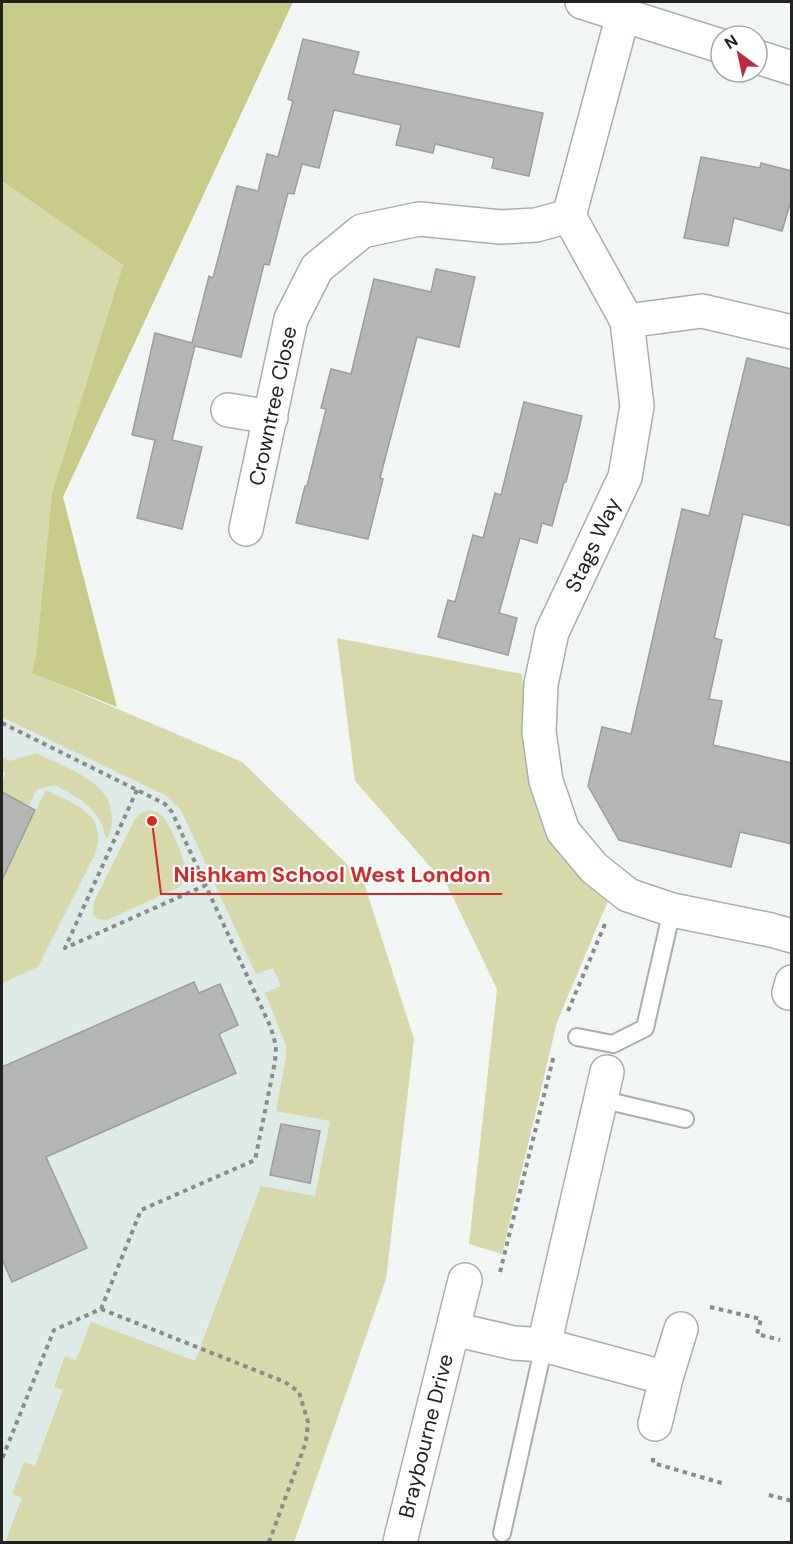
<svg xmlns="http://www.w3.org/2000/svg" width="793" height="1544" viewBox="0 0 793 1544" font-family="'DM Sans',sans-serif">
  <style>
    .built { fill: #deebe6 }
    .green { fill: #d7d9ac }
    .forest { fill: #c8ca89 }
    .building { fill: #b5b7b4; stroke: #9b9e9a; stroke-width: 1.5 }
    .lines { fill: none; stroke-linecap: round; stroke-linejoin: round }
    .lane-casing { stroke: #a9aeac; stroke-width: 20 }
    .street-casing { stroke: #a9aeac; stroke-width: 36 }
    .secondary-casing { stroke: #a9aeac; stroke-width: 36 }
    .path { stroke: #878b89; stroke-width: 4; stroke-dasharray: 4.5 4.5; stroke-linecap: butt }
    .lane { stroke: #fff; stroke-width: 16 }
    .street { stroke: #fff; stroke-width: 33 }
    .secondary { stroke: #fff; stroke-width: 33 }
    .labels { text-anchor: middle; stroke-width: 4.5; stroke-linejoin: round; paint-order: stroke }
    .street-label { font-size: 21px; fill: #202221; stroke: #fff }
    .leader { fill: none; stroke: #d62828; stroke-width: 2 }
    .callout-dot { fill: #d62828; stroke: #fff; stroke-width: 2 }
    .callout-label { font-size: 22px; text-anchor: middle; font-weight: bold; fill: #d62828; stroke: #fff; stroke-width: 4.5; stroke-linejoin: round; paint-order: stroke }
  </style>
  <rect width="100%" height="100%" fill="#f1f6f4"/>
  <path class="built" d="M2,181L123,265L52,493L36,655L33,673L242,762L363,880L414,1039L386,1279L294,1542H2Z"/>
  <path class="green" d="M2,181L123,265L52,493L36,655L33,673L242,762L363,880L414,1039L386,1279L294,1542H5L22,1498L12,1494L24,1462L35,1466L63,1390L54,1387L65,1356L76,1360L91,1322L195,1361L261,1186L315,1196L330,1121L276,1111L286,1058V1045L265,993L281,986L273,968L256,974L181,810L165,795L2,717Z
    M337,638L522,674L528,764L611,894L557,1022L502,1254L469,1244L497,989L448,887L355,781Z
    M36,753C73,772 127,785 108,838L105,837C102,809 77,797 55,785L37,789L29,806L2,792V782L6,773L2,770V757L10,761Z
    M46,790C74,804 107,813 96,852L38,967L2,983V880Z
    M149,810C154,811 158,812 162,816C171,825 188,866 187,878L179,887L107,920L97,919L93,914L94,902L135,819L141,813Z"/>
  <path class="forest" d="M2,2H293L63,497L117,707L32,673L36,655L52,493L123,265L2,181Z"/>
  <path class="building" d="M303,39L359,52L353,74L543,113L529,176L492,168L494,158L435,144L433,153L396,145L401,125L334,110L319,168L302,164L294,194L288,193L269,265L264,264L241,357L195,346L172,440L202,447L182,529L137,518L155,440L132,435L155,333L192,343L209,276L213,278L237,186L258,191L267,154L278,157L293,101L288,99Z
    M701,157L760,168L761,163L792,171V197L782,231L734,218L728,246L684,238Z
    M436,269L475,277L459,347L417,337L380,478L383,479L368,539L296,523L305,486H307L326,409L321,408L331,369L351,374L374,279L431,292Z
    M747,358L792,369V526L743,514L714,638L722,640L709,699L722,701L713,745L792,763V844L740,832L731,867L619,840L588,786L602,727L631,734L682,509L709,516Z
    M524,402L582,416L566,482H564L552,526L542,523L537,543L520,538L499,613L517,618L508,655L438,637L448,600L455,602L473,535L483,538L495,493L501,495Z
    M2,792L35,810L2,880Z
    M194,982L199,993L220,984L238,1025L219,1034L236,1073L46,1157L87,1248L12,1282L2,1259V1067Z
    M281,1124L320,1131L310,1183L270,1175Z"/>
  <g class="lines">
    <g class="lane-casing">
      <path id="lane" d="M577,1037L613,1044L645,1028L672,910
        M600,1099L685,1119
        M502,1533L544,1345"/>
    </g>
    <g class="street-casing">
      <path id="street" d="M623,15L569,216L627,321L637,406L625,477L552,632L541,684L539,732L546,781L563,831L594,868L628,895L672,910L771,930L792,936
        M627,321L702,311L792,332
        M228,410L271,417
        M246,529L291,319L317,268L362,231L419,219L501,227L536,225L569,216
        M789,993L792,982
        M453,1329L514,1343L544,1345L666,1378
        M544,1345L607,1072
        M655,1424L666,1378L681,1329
        M400,1542L465,1280"/>
    </g>
    <g class="secondary-casing">
      <path id="secondary" d="M582,2L721,46
        M757,57L792,68"/>
    </g>
    <path class="path" d="M2,723L153,798L165,804L172,812L271,1028L276,1046L275,1062L255,1160L141,1210L101,1309L54,1330L2,1459
      M137,790L65,948L206,885
      M568,1011L605,924
      M500,1272L554,1055
      M710,1307L761,1319L757,1334L780,1340
      M101,1309L285,1382L299,1392L308,1422L306,1442L269,1542
      M653,1458V1463L725,1484
      M769,1495L792,1501"/>
    <use href="#lane" class="lane"/>
    <use href="#street" class="street"/>
    <use href="#secondary" class="secondary"/>
  </g>
  <g class="labels">
    <g class="street-label">
      <text transform="translate(273 406) rotate(-78)" y="7">Crowntree Close</text>
      <text transform="translate(593 545) rotate(-65)" y="7">Stags Way</text>
      <text transform="translate(426 1436) rotate(-76)" y="7">Braybourne Drive</text>
    </g>
  </g>
  <path class="leader" d="M152 821L161 894H502"/>
  <circle class="callout-dot" cx="152" cy="821" r="6"/>
  <g class="callout-label">
    <text x="332" y="882">Nishkam School West London</text>
  </g>
  <rect width="793" height="1544" fill="none" stroke="#202221" stroke-width="6"/>
  <g transform="translate(739 54) rotate(327)"><circle r="28" fill="#ffffff" stroke="#a6a7a6" stroke-width="1.5"/>
  <path d="M0-4.5L10 22L0 15L-10 22Z" fill="#ba2942"/>
  <text y="-9" font-size="16" font-weight="bold" text-anchor="middle" fill="#202221">N</text>
  </g>
</svg>
